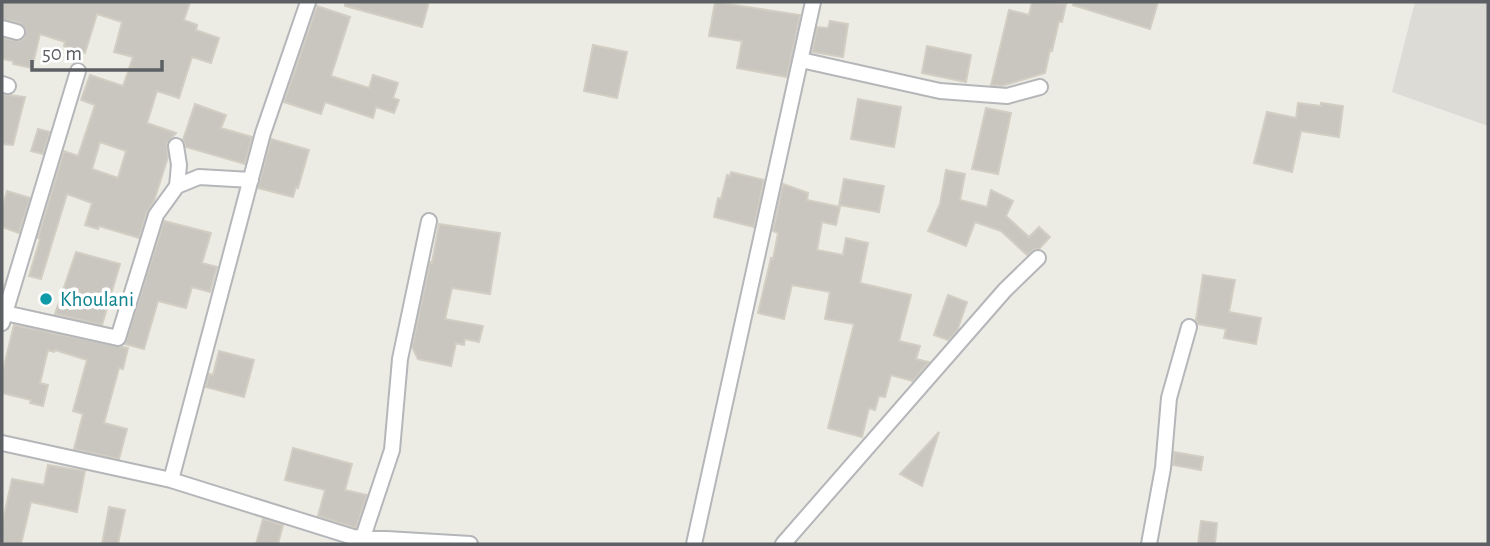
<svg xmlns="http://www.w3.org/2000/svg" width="1490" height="546" viewBox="0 0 1490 546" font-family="'Alegreya Sans',sans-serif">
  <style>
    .industrial { fill: #dcdbd6 }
    .building { fill: #c9c6c0; stroke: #d2cec3; stroke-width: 2; fill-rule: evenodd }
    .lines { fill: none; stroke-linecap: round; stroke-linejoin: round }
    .minor-casing { stroke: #b4b6ba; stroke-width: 18 }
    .minor { stroke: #fff; stroke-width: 14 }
    .culture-dot { fill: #0f9aa8; stroke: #fff; stroke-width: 2.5 }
    .labels { text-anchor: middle; stroke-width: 7; stroke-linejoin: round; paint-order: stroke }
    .culture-label { font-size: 21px; fill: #0d838f; stroke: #fff; text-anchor: start }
  </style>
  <rect width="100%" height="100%" fill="#edece4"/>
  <path class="industrial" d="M1415,2H1488V126L1392,92Z"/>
  <path class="building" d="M2,2H190L184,20L197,25L196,30L219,38L211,63L192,57L179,98L157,91L147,123L176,133L167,143L168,157L154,201L147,212L139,238L99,226L98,229L85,225L92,203L67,194L41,279L29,276L40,239L38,238L64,151L78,156L95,105L81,100L90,75L123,86L133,57L114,52L122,22L97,14L85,53L64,46L65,42L40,34L32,68L13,64V61L2,59V38L20,41L24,38L26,30L20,23L2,19ZM100,142L126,151L118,178L92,169Z
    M345,2H429L422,27L345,6Z
    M715,2L800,15L787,77L737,68L742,41L709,36Z
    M1032,2L1066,4L1062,22L1059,21L1052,51L1050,50L1045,73L1002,86L991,85L1009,10L1029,15Z
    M1074,2H1158L1150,29L1073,5Z
    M317,6L350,17L331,76L369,88L373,75L398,83L393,98L399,100L394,113L376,107L373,118L325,102L321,114L284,102Z
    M830,21L848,24L843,57L812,52L817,27L828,28Z
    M593,45L627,52L617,98L584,91Z
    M927,46L971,55L966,82L922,73Z
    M2,94L25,97L13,145L2,144Z
    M858,99L901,107L894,147L851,139Z
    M1298,103L1321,106V103L1343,106L1339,137L1301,131L1292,172L1254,163L1267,112L1296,118Z
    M195,104L226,115L221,128L252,137L245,164L186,147L183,140Z
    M986,108L1011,113L998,174L972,169Z
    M38,129L50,132L43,154L31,151Z
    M271,139L309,150L298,188L296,187L293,197L258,188Z
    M946,170L965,174L960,200L987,207L991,190L1013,201L1006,216L1029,237L1039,227L1050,237L1039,249H1035L1027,255L1001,231L975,222L966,246L928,231L940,204Z
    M731,172L764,180L754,227L714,217L718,198L721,199L727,175L730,176Z
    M844,179L884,186L879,212L839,205Z
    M783,184L808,193L807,200L840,207L836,225L822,222L817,250L843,255L846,238L868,243L860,283L911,295L899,341L920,346L916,359L929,362L913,381L891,375L885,397L879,396L875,410L869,408L862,437L828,428L854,324L825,319L830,292L792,285L784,319L758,313L771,258L773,259L778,233L773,231Z
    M7,191L30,198L19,233L2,227V209Z
    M164,221L211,233L202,263L217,267L210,292L192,287L186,308L158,301L144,349L125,344Z
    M439,224L500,233L490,294L452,288L445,319L483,326L479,342L465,339L464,345L456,343L451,366L418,359L412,347L430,262L432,263Z
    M76,252L120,264L102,325L55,314Z
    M1203,275L1235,280L1229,312L1261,318L1256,344L1224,338L1226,329L1198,324L1196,320Z
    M948,295L967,302L957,331L948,340L934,335Z
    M14,325L128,348L123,369L119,368L104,423L127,429L119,459L74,449L83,414L73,411L87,360L55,350L54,352L48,350L40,383L48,385L43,406L30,403L31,400L2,393V374Z
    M219,351L254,360L244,397L206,387L209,374L213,375Z
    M939,432L922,486L900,474Z
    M293,448L352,464L345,490L367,495L356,528L318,516L325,490L285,480Z
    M1174,452L1203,457L1201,470L1173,465Z
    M48,465L85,471L77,512L31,502L21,544H2V525L12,479L44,485Z
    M109,507L125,510L118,544H102Z
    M263,519L283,525L278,544H256Z
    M1201,521L1217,523L1215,544H1198Z"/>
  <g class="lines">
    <g class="minor-casing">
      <path id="minor" d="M2,28L17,32
        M801,60L940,91L1007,96L1040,87
        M2,84L8,86
        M176,146L179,165L177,186
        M5,313L118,338L156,215L177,186L199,177L251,180
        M2,323L78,71
        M2,443L171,480L353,537L470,544
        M171,480L263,133L308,2
        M363,537L392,450L400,359L429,221
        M694,544L813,2
        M783,544L1005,290L1038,258
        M1149,544L1163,468L1169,398L1189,327"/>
    </g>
    <use href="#minor" class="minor"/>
  </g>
  <circle class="culture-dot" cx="46" cy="299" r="7"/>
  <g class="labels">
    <g class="culture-label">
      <text x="60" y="306">Khoulani</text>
    </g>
  </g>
  <rect width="1490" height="546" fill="none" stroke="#5c5f63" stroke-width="7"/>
  <path d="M32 60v10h130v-10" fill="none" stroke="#5c5f63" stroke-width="3.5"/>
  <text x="42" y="60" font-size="21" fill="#5c5f63" stroke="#ffffff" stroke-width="5" paint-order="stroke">50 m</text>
</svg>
